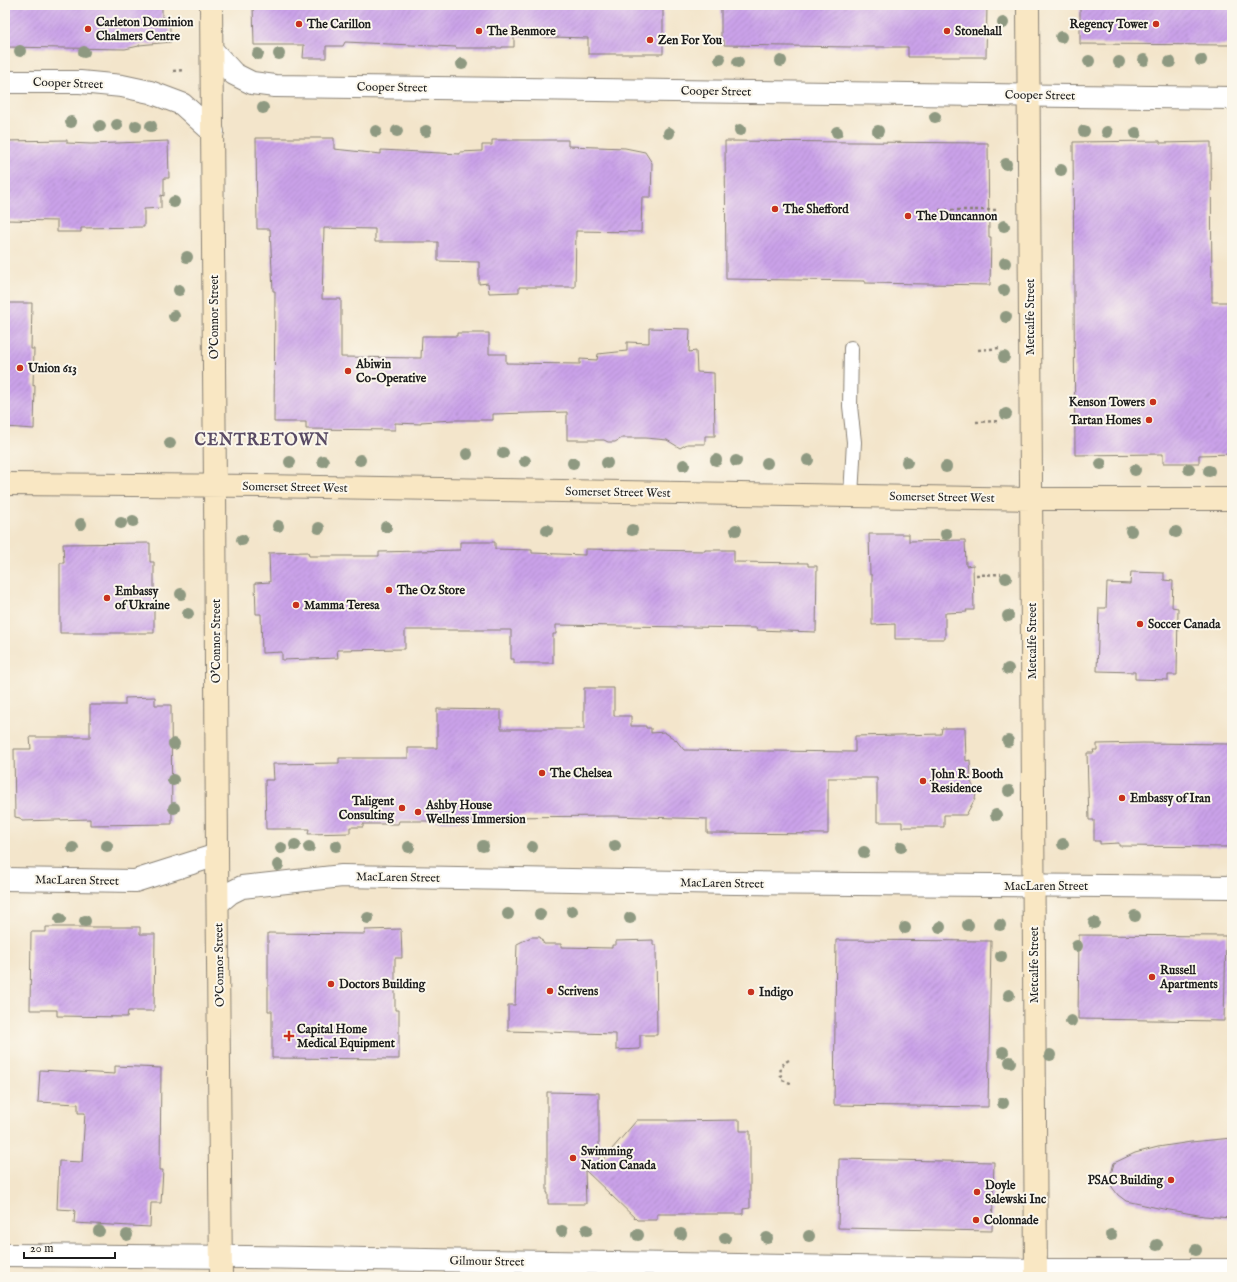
<svg xmlns="http://www.w3.org/2000/svg" width="1237" height="1282" viewBox="0 0 1237 1282" font-family="'IM FELL English',serif">
  <style>
    .building { fill: url(#building-hatch) }
    .lines { fill: none; stroke-linecap: round; stroke-linejoin: round }
    .lane-casing { stroke: #888074; stroke-width: 16 }
    .street-casing { stroke: #888074; stroke-width: 24 }
    .secondary-casing { stroke: #888074; stroke-width: 24 }
    .path { stroke: #888074; stroke-width: 2.5; stroke-dasharray: 3 3; stroke-linecap: butt }
    .lane { stroke: #fff; stroke-width: 14 }
    .street { stroke: #fff; stroke-width: 22 }
    .secondary { stroke: #f9e7c3; stroke-width: 22 }
    .tree { fill: #8e9981 }
    .poi-dot { fill: #c8321e; stroke: #fbf7ec; stroke-width: 1.5 }
    .labels { text-anchor: middle; stroke-width: 4; stroke-linejoin: round; paint-order: stroke }
    .poi-label { font-size: 12px; font-weight: bold; fill: #1c1c1c; stroke: #fbf7ec; text-anchor: start }
    .street-label { font-size: 12px; fill: #1c1c1c; stroke: #fbf7ec }
    .district-label { font-size: 16px; font-weight: bold; letter-spacing: 1px; fill: #594b64; stroke: #fbf7ec }
  </style>
  <defs>
    <pattern id="building-hatch" width="6" height="6" patternUnits="userSpaceOnUse"><rect width="6" height="6" fill="#caa2e9"/><path d="M-1 1l2-2M0 6l6-6M5 7l2-2" fill="none" stroke="#ad8bc7"/></pattern>
  </defs>
  <rect width="100%" height="100%" fill="#fbf7ec"/>
  <filter id="ink" filterUnits="userSpaceOnUse"><feTurbulence type="fractalNoise" baseFrequency=".025" numOctaves="2"/><feDisplacementMap in="SourceGraphic" scale="8" xChannelSelector="R" yChannelSelector="G"/><feConvolveMatrix kernelMatrix="1 2 1 2 8 2 1 2 1" color-interpolation-filters="sRGB"/></filter>
  <filter id="wash" filterUnits="userSpaceOnUse"><feTurbulence type="fractalNoise" baseFrequency=".012" numOctaves="4" result="noise"/><feDisplacementMap in="SourceGraphic" scale="16" xChannelSelector="R" yChannelSelector="G"/><feGaussianBlur stdDeviation="0.9" result="paint"/><feColorMatrix in="noise" values="0 0 0 0 0 0 0 0 0 0 0 0 0 0 0 0 0 1.4 0 .05"/><feComposite in="paint" operator="in"/></filter>
  <g filter="url(#wash)">
    <rect width="100%" height="100%" fill="#f3e5cb"/>
    <g id="blocks">
      <path class="building" d="M5,5H162V18L169,17L171,42L139,45V46L125,49L5,47Z
        M253,5H663V54H588V38L514,36V47H502V48H456V47L345,42L343,46H326V58H303L304,45H254Z
        M721,5H987L986,57H908V47H851L724,45V40H721Z
        M1080,5H1232V45L1080,44Z
        M256,138H334V149L381,154V150L460,154V152L482,151V145H492V140H568V146L625,148L645,152L652,163L651,197H642L641,232L576,231L575,287H519V292L489,293L488,283L479,284V262L438,261V242H375V229L324,228L322,299H341V357L421,358L422,336H457V333H489V354H506V363L580,364V359L597,360L598,354L627,351V342L649,343V328L690,329L689,352L696,351L697,372L714,373L715,436H705V444H687L680,448L667,440L646,438H622L615,442H608L604,440H567V412L493,414V420H453L421,422V424L395,423V430L306,429V422H274L275,291H273L270,229H257Z
        M67,140V143L91,144L168,141L169,178H164V196L161,195V208L144,209V227L81,228V232H57V221L5,220V141Z
        M725,141L988,143L989,237H991L990,285L865,283V281L726,279Z
        M1160,141V143L1211,142L1212,302H1232V454L1199,455V463H1163V454L1075,455L1073,142Z
        M8,303H32L31,349H34L33,386L35,385L34,429L5,427V340H7Z
        M869,534H909V541L965,540L966,566L973,565L974,610H966L967,612L945,613V639H895V624L872,625V575H870Z
        M460,542H495V549L532,550V553L585,555V549L705,551V550H734V562L808,563V566H817L816,632L756,630L757,628L556,625V634H553V663H514V659H511V630H405V649L337,650L338,658L282,660V652L262,653L261,614H256L255,583L270,582L269,553L308,552L309,556H379V552L460,550Z
        M150,543V562H154V633H60V563H64L63,544Z
        M1131,572L1164,573V580L1173,581L1172,607L1178,608L1177,675H1168V680L1135,679V672L1097,671L1099,608H1106L1107,583L1130,584Z
        M584,688H614V716H631V726H646V728H651V733L664,732L676,740L684,750L855,752V736L941,734L942,728H965L966,761L970,760L971,782L976,792L975,799L966,815H944V827H902V822H877V778H828V834L707,833V819L614,816L502,817V821H399L398,824H363V827H350V833L308,834L309,829H266L265,780H274L273,764L339,763V758H408V748H437V709L501,710V729H584Z
        M155,697V705H171L172,824L90,825V819L22,821L20,818L15,817L14,749H31L30,737H90V705H125V698Z
        M1143,743L1232,744V819H1230V847L1119,846V843L1100,844V841H1094V820H1089L1087,753H1094L1093,750H1097V744Z
        M46,927H140V934H155L154,1011H128L127,1017L57,1016V1010H30L31,932H46Z
        M401,929L402,958H395V1010H399V1059L272,1058V1011H268V933L365,934V930Z
        M1079,935L1226,936L1224,1021L1078,1019Z
        M531,937H540L544,944H561V947L612,948V945H616V941L653,940V945H656L657,1035H640V1049L616,1050V1034L508,1031V1005H515L517,944Z
        M836,940L991,941L988,1107L834,1105Z
        M115,1066L161,1068L160,1170H163L161,1203H151L150,1227L74,1223L75,1210L57,1209L59,1161L82,1162L85,1113H78V1104L38,1102L40,1070L115,1074Z
        M547,1092L599,1093V1164L637,1120H668V1121L740,1120V1131H750V1208L743,1209V1214H657V1220H637L585,1170L586,1204H548V1193H547Z
        M1232,1138V1218L1204,1216L1158,1208L1126,1201L1118,1195L1112,1187L1110,1178L1114,1163L1135,1153L1158,1147L1191,1142Z
        M839,1159L994,1162L992,1231L838,1228Z"/>
    </g>
  </g>
  <g filter="url(#ink)">
    <use href="#blocks" fill-opacity="0" stroke="#888074" stroke-width="1"/>
    <g class="lines">
      <g class="lane-casing">
        <path id="lane" d="M851,348L850,406L854,442L851,496"/>
      </g>
      <g class="street-casing">
        <path id="street" d="M212,50L234,74L252,83L275,86L1232,98
          M5,82H80L122,86L150,92L182,104L213,132
          M5,879L135,881L217,855
          M218,903L230,893L242,887L342,876L735,883L1232,887
          M5,1255L247,1257L1036,1270H1232"/>
      </g>
      <g class="secondary-casing">
        <path id="secondary" d="M211,5L215,486L217,855L221,1277
          M1028,5L1036,1277
          M5,484L261,486L1031,499H1232"/>
      </g>
      <path class="path" d="M173,71L184,70
        M939,210H999
        M978,350L1000,348
        M976,422L1000,421
        M976,575L1001,574
        M789,1060C780,1065 779,1070 782,1080L793,1084"/>
      <use href="#lane" class="lane"/>
      <use href="#street" class="street"/>
      <use href="#secondary" class="secondary"/>
    </g>
    <g class="tree">
      <circle cx="1003" cy="23" r="6"/>
      <circle cx="1061" cy="37" r="6"/>
      <circle cx="20" cy="51" r="6"/>
      <circle cx="84" cy="52" r="6"/>
      <circle cx="258" cy="54" r="6"/>
      <circle cx="279" cy="54" r="6"/>
      <circle cx="720" cy="59" r="6"/>
      <circle cx="1144" cy="60" r="6"/>
      <circle cx="1201" cy="60" r="6"/>
      <circle cx="781" cy="61" r="6"/>
      <circle cx="1089" cy="61" r="6"/>
      <circle cx="738" cy="62" r="6"/>
      <circle cx="1119" cy="62" r="6"/>
      <circle cx="1170" cy="62" r="6"/>
      <circle cx="462" cy="64" r="6"/>
      <circle cx="263" cy="108" r="6"/>
      <circle cx="935" cy="117" r="6"/>
      <circle cx="71" cy="122" r="6"/>
      <circle cx="117" cy="125" r="6"/>
      <circle cx="100" cy="126" r="6"/>
      <circle cx="136" cy="126" r="6"/>
      <circle cx="151" cy="126" r="6"/>
      <circle cx="740" cy="130" r="6"/>
      <circle cx="376" cy="131" r="6"/>
      <circle cx="397" cy="131" r="6"/>
      <circle cx="426" cy="131" r="6"/>
      <circle cx="878" cy="131" r="6"/>
      <circle cx="1084" cy="131" r="6"/>
      <circle cx="837" cy="132" r="6"/>
      <circle cx="1107" cy="132" r="6"/>
      <circle cx="669" cy="133" r="6"/>
      <circle cx="1136" cy="133" r="6"/>
      <circle cx="1006" cy="164" r="6"/>
      <circle cx="1061" cy="170" r="6"/>
      <circle cx="174" cy="202" r="6"/>
      <circle cx="1004" cy="226" r="6"/>
      <circle cx="187" cy="257" r="6"/>
      <circle cx="1005" cy="263" r="6"/>
      <circle cx="179" cy="290" r="6"/>
      <circle cx="1004" cy="290" r="6"/>
      <circle cx="174" cy="316" r="6"/>
      <circle cx="1006" cy="317" r="6"/>
      <circle cx="1004" cy="357" r="6"/>
      <circle cx="1006" cy="414" r="6"/>
      <circle cx="170" cy="443" r="6"/>
      <circle cx="503" cy="453" r="6"/>
      <circle cx="467" cy="454" r="6"/>
      <circle cx="360" cy="460" r="6"/>
      <circle cx="716" cy="460" r="6"/>
      <circle cx="808" cy="460" r="6"/>
      <circle cx="323" cy="461" r="6"/>
      <circle cx="525" cy="461" r="6"/>
      <circle cx="736" cy="461" r="6"/>
      <circle cx="290" cy="462" r="6"/>
      <circle cx="907" cy="462" r="6"/>
      <circle cx="573" cy="463" r="6"/>
      <circle cx="607" cy="463" r="6"/>
      <circle cx="767" cy="463" r="6"/>
      <circle cx="1101" cy="464" r="6"/>
      <circle cx="684" cy="465" r="6"/>
      <circle cx="946" cy="467" r="6"/>
      <circle cx="1189" cy="469" r="6"/>
      <circle cx="1135" cy="470" r="6"/>
      <circle cx="1209" cy="471" r="6"/>
      <circle cx="133" cy="521" r="6"/>
      <circle cx="121" cy="523" r="6"/>
      <circle cx="81" cy="524" r="6"/>
      <circle cx="278" cy="526" r="6"/>
      <circle cx="386" cy="527" r="6"/>
      <circle cx="319" cy="528" r="6"/>
      <circle cx="547" cy="530" r="6"/>
      <circle cx="632" cy="530" r="6"/>
      <circle cx="736" cy="530" r="6"/>
      <circle cx="1131" cy="531" r="6"/>
      <circle cx="1176" cy="532" r="6"/>
      <circle cx="946" cy="534" r="6"/>
      <circle cx="242" cy="540" r="6"/>
      <circle cx="1006" cy="578" r="6"/>
      <circle cx="181" cy="594" r="6"/>
      <circle cx="188" cy="614" r="6"/>
      <circle cx="1008" cy="616" r="6"/>
      <circle cx="1008" cy="669" r="6"/>
      <circle cx="1008" cy="741" r="6"/>
      <circle cx="174" cy="744" r="6"/>
      <circle cx="173" cy="780" r="6"/>
      <circle cx="1009" cy="791" r="6"/>
      <circle cx="174" cy="808" r="6"/>
      <circle cx="996" cy="815" r="6"/>
      <circle cx="1063" cy="844" r="6"/>
      <circle cx="295" cy="845" r="6"/>
      <circle cx="107" cy="846" r="6"/>
      <circle cx="336" cy="846" r="6"/>
      <circle cx="483" cy="846" r="6"/>
      <circle cx="615" cy="846" r="6"/>
      <circle cx="309" cy="847" r="6"/>
      <circle cx="409" cy="847" r="6"/>
      <circle cx="532" cy="847" r="6"/>
      <circle cx="901" cy="847" r="6"/>
      <circle cx="73" cy="848" r="6"/>
      <circle cx="281" cy="848" r="6"/>
      <circle cx="864" cy="852" r="6"/>
      <circle cx="278" cy="865" r="6"/>
      <circle cx="572" cy="911" r="6"/>
      <circle cx="508" cy="914" r="6"/>
      <circle cx="540" cy="914" r="6"/>
      <circle cx="1135" cy="916" r="6"/>
      <circle cx="368" cy="918" r="6"/>
      <circle cx="630" cy="918" r="6"/>
      <circle cx="60" cy="919" r="6"/>
      <circle cx="85" cy="921" r="6"/>
      <circle cx="1094" cy="923" r="6"/>
      <circle cx="968" cy="925" r="6"/>
      <circle cx="1000" cy="925" r="6"/>
      <circle cx="940" cy="927" r="6"/>
      <circle cx="905" cy="928" r="6"/>
      <circle cx="1077" cy="946" r="6"/>
      <circle cx="1001" cy="956" r="6"/>
      <circle cx="1009" cy="995" r="6"/>
      <circle cx="1071" cy="1021" r="6"/>
      <circle cx="1003" cy="1052" r="6"/>
      <circle cx="1050" cy="1055" r="6"/>
      <circle cx="1010" cy="1062" r="6"/>
      <circle cx="1003" cy="1103" r="6"/>
      <circle cx="587" cy="1230" r="6"/>
      <circle cx="99" cy="1231" r="6"/>
      <circle cx="562" cy="1231" r="6"/>
      <circle cx="681" cy="1234" r="6"/>
      <circle cx="127" cy="1235" r="6"/>
      <circle cx="638" cy="1235" r="6"/>
      <circle cx="1111" cy="1235" r="6"/>
      <circle cx="809" cy="1236" r="6"/>
      <circle cx="725" cy="1238" r="6"/>
      <circle cx="767" cy="1238" r="6"/>
      <circle cx="1157" cy="1245" r="6"/>
      <circle cx="1196" cy="1250" r="6"/>
    </g>
  </g>
  <g class="poi-dot">
    <circle cx="299" cy="24" r="4"/>
    <circle cx="1156" cy="24" r="4"/>
    <circle cx="88" cy="29" r="4"/>
    <circle cx="479" cy="31" r="4"/>
    <circle cx="947" cy="31" r="4"/>
    <circle cx="650" cy="40" r="4"/>
    <circle cx="775" cy="209" r="4"/>
    <circle cx="908" cy="216" r="4"/>
    <circle cx="20" cy="368" r="4"/>
    <circle cx="348" cy="371" r="4"/>
    <circle cx="1153" cy="402" r="4"/>
    <circle cx="1149" cy="420" r="4"/>
    <circle cx="389" cy="590" r="4"/>
    <circle cx="107" cy="598" r="4"/>
    <circle cx="296" cy="605" r="4"/>
    <circle cx="1140" cy="624" r="4"/>
    <circle cx="542" cy="773" r="4"/>
    <circle cx="923" cy="781" r="4"/>
    <circle cx="1122" cy="798" r="4"/>
    <circle cx="402" cy="808" r="4"/>
    <circle cx="418" cy="812" r="4"/>
    <circle cx="1152" cy="977" r="4"/>
    <circle cx="331" cy="984" r="4"/>
    <circle cx="550" cy="991" r="4"/>
    <circle cx="751" cy="992" r="4"/>
    <path d="M287 1030h4v4h4v4h-4v4h-4v-4h-4v-4h4z"/>
    <circle cx="573" cy="1158" r="4"/>
    <circle cx="1171" cy="1180" r="4"/>
    <circle cx="977" cy="1192" r="4"/>
    <circle cx="976" cy="1220" r="4"/>
  </g>
  <g class="labels">
    <g class="poi-label">
      <text x="96" y="26">Carleton Dominion<tspan x="96" dy="14">Chalmers Centre</tspan></text>
      <text x="307" y="28">The Carillon</text>
      <text x="1148" y="28" text-anchor="end">Regency Tower</text>
      <text x="487" y="35">The Benmore</text>
      <text x="955" y="35">Stonehall</text>
      <text x="658" y="44">Zen For You</text>
      <text x="783" y="213">The Shefford</text>
      <text x="916" y="220">The Duncannon</text>
      <text x="356" y="368">Abiwin<tspan x="356" dy="14">Co-Operative</tspan></text>
      <text x="28" y="372">Union 613</text>
      <text x="1145" y="406" text-anchor="end">Kenson Towers</text>
      <text x="1141" y="424" text-anchor="end">Tartan Homes</text>
      <text x="397" y="594">The Oz Store</text>
      <text x="115" y="595">Embassy<tspan x="115" dy="14">of Ukraine</tspan></text>
      <text x="304" y="609">Mamma Teresa</text>
      <text x="1148" y="628">Soccer Canada</text>
      <text x="550" y="777">The Chelsea</text>
      <text x="931" y="778">John R. Booth<tspan x="931" dy="14">Residence</tspan></text>
      <text x="1130" y="802">Embassy of Iran</text>
      <text x="394" y="805" text-anchor="end">Taligent<tspan x="394" dy="14">Consulting</tspan></text>
      <text x="426" y="809">Ashby House<tspan x="426" dy="14">Wellness Immersion</tspan></text>
      <text x="1160" y="974">Russell<tspan x="1160" dy="14">Apartments</tspan></text>
      <text x="339" y="988">Doctors Building</text>
      <text x="558" y="995">Scrivens</text>
      <text x="759" y="996">Indigo</text>
      <text x="297" y="1033">Capital Home<tspan x="297" dy="14">Medical Equipment</tspan></text>
      <text x="581" y="1155">Swimming<tspan x="581" dy="14">Nation Canada</tspan></text>
      <text x="1163" y="1184" text-anchor="end">PSAC Building</text>
      <text x="985" y="1189">Doyle<tspan x="985" dy="14">Salewski Inc</tspan></text>
      <text x="984" y="1224">Colonnade</text>
    </g>
    <g class="street-label">
      <text transform="translate(68 83) rotate(2)" y="4">Cooper Street</text>
      <text transform="translate(392 87) rotate(1)" y="4">Cooper Street</text>
      <text transform="translate(716 91) rotate(1)" y="4">Cooper Street</text>
      <text transform="translate(1040 95) rotate(1)" y="4">Cooper Street</text>
      <text transform="translate(214 317) rotate(-90)" y="4">O'Connor Street</text>
      <text transform="translate(1030 317) rotate(-90)" y="4">Metcalfe Street</text>
      <text transform="translate(295 487) rotate(1)" y="4">Somerset Street West</text>
      <text transform="translate(618 492) rotate(1)" y="4">Somerset Street West</text>
      <text transform="translate(942 497) rotate(1)" y="4">Somerset Street West</text>
      <text transform="translate(216 641) rotate(-90)" y="4">O'Connor Street</text>
      <text transform="translate(1032 641) rotate(-90)" y="4">Metcalfe Street</text>
      <text transform="translate(398 877) rotate(1)" y="4">MacLaren Street</text>
      <text transform="translate(77 880) rotate(1)" y="4">MacLaren Street</text>
      <text transform="translate(722 883) rotate(1)" y="4">MacLaren Street</text>
      <text x="1046" y="890">MacLaren Street</text>
      <text transform="translate(219 965) rotate(-91)" y="4">O'Connor Street</text>
      <text transform="translate(1034 965) rotate(-90)" y="4">Metcalfe Street</text>
      <text transform="translate(487 1261) rotate(1)" y="4">Gilmour Street</text>
    </g>
    <g class="district-label">
      <text x="262" y="445">CENTRETOWN</text>
    </g>
  </g>
  <rect width="1237" height="1282" fill="none" stroke="#fbf7ec" stroke-width="20"/>
  <path d="M24 1252v6h91v-6" fill="none" stroke="#1c1c1c" stroke-width="2"/>
  <text x="30" y="1252" font-size="12" fill="#1c1c1c" stroke="#fbf7ec" stroke-width="3" paint-order="stroke">20 m</text>
</svg>
